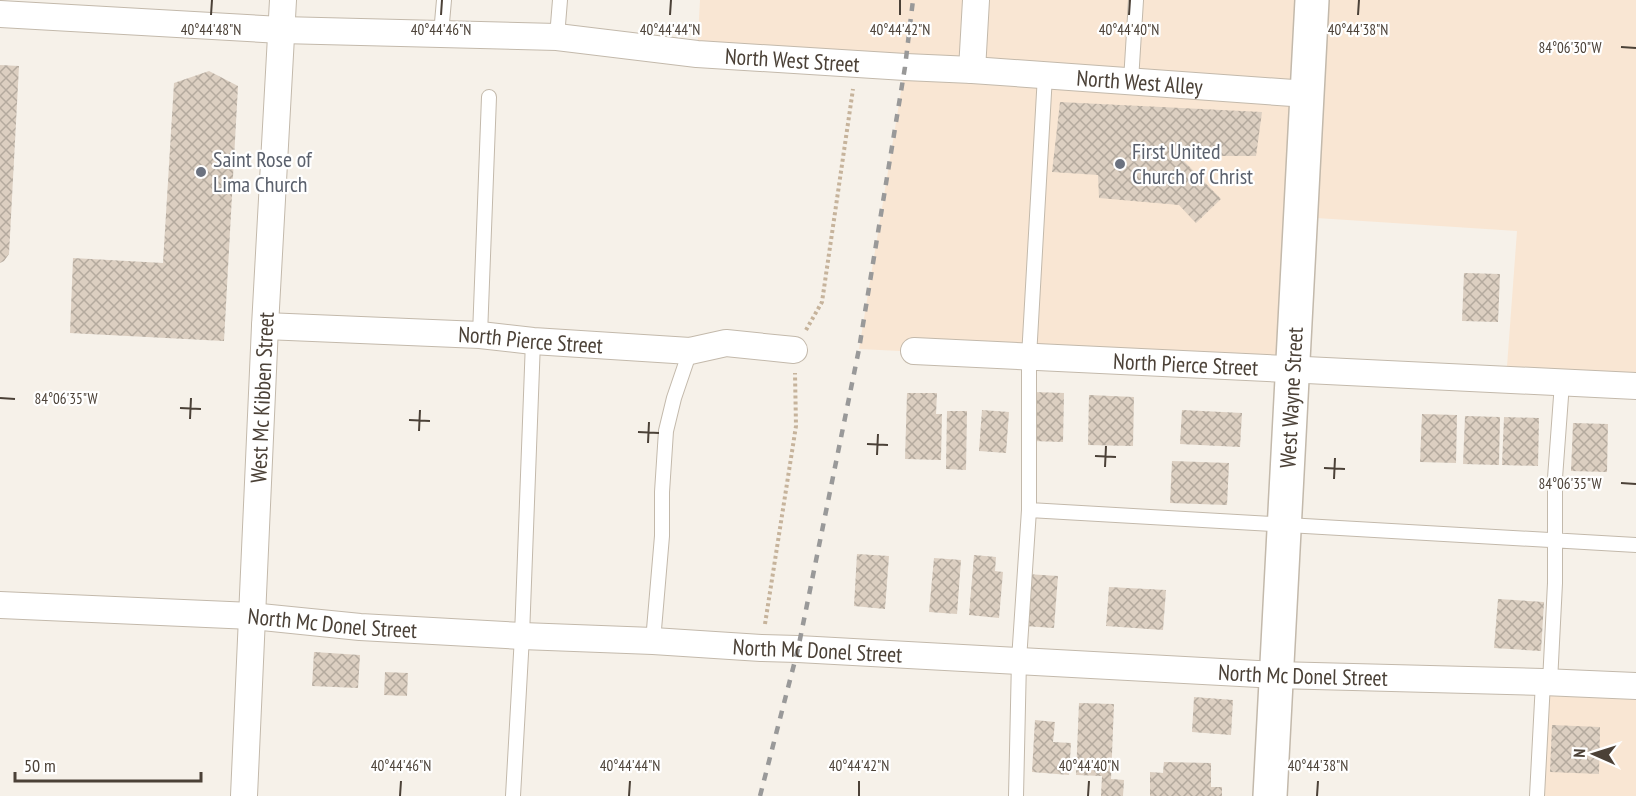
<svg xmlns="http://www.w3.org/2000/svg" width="1636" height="796" viewBox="0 0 1636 796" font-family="'PT Sans Narrow',sans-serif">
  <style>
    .commercial { fill: #f9e6d3 }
    .building { fill: url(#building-cross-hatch) }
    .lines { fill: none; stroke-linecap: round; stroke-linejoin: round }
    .service-casing { stroke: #c3b9ab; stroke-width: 16 }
    .minor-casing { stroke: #c3b9ab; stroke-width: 28 }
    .tertiary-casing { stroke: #c3b9ab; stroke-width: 36 }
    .path { stroke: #c6b39b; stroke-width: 4; stroke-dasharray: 3 3; stroke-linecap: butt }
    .service { stroke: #fff; stroke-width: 14 }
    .minor { stroke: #fff; stroke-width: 26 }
    .tertiary { stroke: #fff; stroke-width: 33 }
    .rail { stroke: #999; stroke-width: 4.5; stroke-dasharray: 8 8; stroke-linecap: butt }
    .ticks { fill: none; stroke: #4b4137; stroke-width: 2 }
    .worship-dot { fill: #6b7280; stroke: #fff; stroke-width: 2 }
    .labels { text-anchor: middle; stroke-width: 4.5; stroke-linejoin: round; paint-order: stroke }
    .street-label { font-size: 22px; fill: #4b4137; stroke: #fff }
    .worship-label { font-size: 22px; fill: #5b616d; stroke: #fff; text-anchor: start }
    .ticks-label { font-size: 15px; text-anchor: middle; fill: #4b4137; stroke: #fff; stroke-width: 4.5; stroke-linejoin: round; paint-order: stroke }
  </style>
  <defs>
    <pattern id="building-cross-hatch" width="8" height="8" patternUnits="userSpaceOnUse" patternTransform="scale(1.5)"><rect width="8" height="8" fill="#dccfc1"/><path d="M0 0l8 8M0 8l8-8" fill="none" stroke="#b4aa9e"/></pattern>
  </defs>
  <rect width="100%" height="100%" fill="#f6f1e9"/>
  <path class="commercial" d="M700,0H1636V386L1506,380L1517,231L1301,217L1293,370L859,349L905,67L697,54Z
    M1543,682L1636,686V796H1535Z"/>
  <path class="building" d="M0,65L19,66L9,254L4,261L0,263Z
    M209,71L238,86L224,341L70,333L73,258L163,263L174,83Z
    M1060,102L1262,112L1256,156H1179L1221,199L1196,223L1179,205L1099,198L1098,175L1052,172Z
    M1464,273L1500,274L1498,322L1462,321Z
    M1033,392L1064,393L1063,442L1032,441Z
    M907,393H937L936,414H942L941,460L905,459Z
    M1089,395L1134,397L1133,446L1088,445Z
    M982,410L1009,412L1006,453L979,451Z
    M1182,410L1242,413L1240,447L1180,444Z
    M947,411H967L966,470L946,469Z
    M1422,414L1457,415L1456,463L1420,462Z
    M1465,416L1500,417L1499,465L1463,464Z
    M1504,417L1539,418L1538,466L1502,465Z
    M1573,423L1608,424L1607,472L1571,471Z
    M1172,461L1229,463L1227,505L1170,503Z
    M857,554L889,556L885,609L854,606Z
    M974,555L996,557L995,571L1003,572L999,618L969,615Z
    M934,558L961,560L957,614L929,612Z
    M1027,574L1058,576L1054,628L1024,626Z
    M1109,587L1166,590L1163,630L1106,626Z
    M1498,599L1544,602L1541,651L1494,648Z
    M314,652L360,655L358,688L312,686Z
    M385,672L408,673L407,696L384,695Z
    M1194,697L1233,700L1231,735L1192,732Z
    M1079,703L1114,704L1111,779L1124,780L1123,796H1101L1102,776L1076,775Z
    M1035,720L1055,722L1053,742L1071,743L1069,775L1032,772Z
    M1552,725L1600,727L1599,774L1550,772Z
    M1164,762L1211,763V787H1222V796H1150V772L1163,773Z"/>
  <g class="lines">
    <g class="service-casing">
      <path id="service" d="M441,34L444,0
        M557,37L560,0
        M1131,81L1136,0
        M480,335L489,97
        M1029,510L1636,545
        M653,641L662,536V492L666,431L674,398L690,351
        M1550,682L1555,583V478L1562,383
        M513,796L522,636L533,341
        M1016,796L1019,660L1029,510V357L1045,75
        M1537,796L1543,682"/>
    </g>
    <g class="minor-casing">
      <g id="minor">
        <path id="s1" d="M0,14L281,30L557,37L697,54L905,67L972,70L1307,94"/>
        <path d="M972,70L976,0"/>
        <path id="s2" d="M265,326L480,335L533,341L690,351L726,343L794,350"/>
        <path id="s3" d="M914,351L1636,386"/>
        <path id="s4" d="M0,605L252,616L360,627L522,636L653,641L761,648L798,649L1276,675L1543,682L1636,686"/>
        <path id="s5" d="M244,796L265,326L283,0"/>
      </g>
    </g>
    <g class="tertiary-casing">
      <g id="tertiary">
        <path id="s6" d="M1270,796L1312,0"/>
      </g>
    </g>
    <path class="path" d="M806,330L822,302L853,89
      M765,624L796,426L795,373"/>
    <use href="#service" class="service"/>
    <use href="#minor" class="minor"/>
    <use href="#tertiary" class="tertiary"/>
    <path class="rail" d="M760,796L798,649L859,349L905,67L913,0"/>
  </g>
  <path class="ticks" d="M211,15L212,0M441,15L442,0M670,15L671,0M900,15V0M1129,15L1130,0M1358,15L1359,0M1621,47L1636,48M0,398L15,399M180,408L201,409M190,419L191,398M409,420L430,421M419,431L420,410M638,432L659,433M648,443L649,422M867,444L888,445M877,455L878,434M1095,456L1116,457M1105,467L1106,446M1324,468L1345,469M1334,479L1335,458M1621,483L1636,484M400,796L401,781M629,796L630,781M859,796V781M1088,796L1089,781M1317,796L1318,781"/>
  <g class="worship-dot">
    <circle cx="1120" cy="164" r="6"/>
    <circle cx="201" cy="172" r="6"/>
  </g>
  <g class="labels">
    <g class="street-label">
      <text dy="8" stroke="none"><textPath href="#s1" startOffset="794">North West Street</textPath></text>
      <text dy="8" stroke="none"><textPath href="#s1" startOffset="1142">North West Alley</textPath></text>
      <text dy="8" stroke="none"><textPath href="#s2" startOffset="266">North Pierce Street</textPath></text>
      <text dy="8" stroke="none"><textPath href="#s3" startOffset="272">North Pierce Street</textPath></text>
      <text dy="8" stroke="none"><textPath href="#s5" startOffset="399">West Mc Kibben Street</textPath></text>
      <text dy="8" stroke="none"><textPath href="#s6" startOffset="399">West Wayne Street</textPath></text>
      <text dy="8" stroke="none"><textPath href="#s4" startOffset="333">North Mc Donel Street</textPath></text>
      <text dy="8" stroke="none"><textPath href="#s4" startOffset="819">North Mc Donel Street</textPath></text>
      <text dy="8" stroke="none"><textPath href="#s4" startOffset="1305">North Mc Donel Street</textPath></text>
    </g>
    <g class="worship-label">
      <text x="1132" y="159">First United<tspan x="1132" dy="25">Church of Christ</tspan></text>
      <text x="213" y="167">Saint Rose of<tspan x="213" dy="25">Lima Church</tspan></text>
    </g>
  </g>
  <g class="ticks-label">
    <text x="211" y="35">40°44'48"N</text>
    <text x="441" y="35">40°44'46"N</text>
    <text x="670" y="35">40°44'44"N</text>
    <text x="900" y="35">40°44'42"N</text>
    <text x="1129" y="35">40°44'40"N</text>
    <text x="1358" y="35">40°44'38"N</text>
    <text x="1570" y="53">84°06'30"W</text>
    <text x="66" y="404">84°06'35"W</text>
    <text x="1570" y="489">84°06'35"W</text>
    <text x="401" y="771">40°44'46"N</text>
    <text x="630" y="771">40°44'44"N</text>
    <text x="859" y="771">40°44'42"N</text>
    <text x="1089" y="771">40°44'40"N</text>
    <text x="1318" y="771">40°44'38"N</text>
  </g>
  <g transform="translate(1594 754) rotate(273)" stroke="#ffffff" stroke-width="4.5" paint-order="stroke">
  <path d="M0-4.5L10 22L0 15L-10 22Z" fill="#4b4137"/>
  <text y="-9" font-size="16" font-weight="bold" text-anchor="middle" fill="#4b4137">N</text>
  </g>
  <path d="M15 772v9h186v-9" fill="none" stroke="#4b4137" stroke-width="3"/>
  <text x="24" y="772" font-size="18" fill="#4b4137" stroke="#ffffff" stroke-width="4.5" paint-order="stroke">50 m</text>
</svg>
